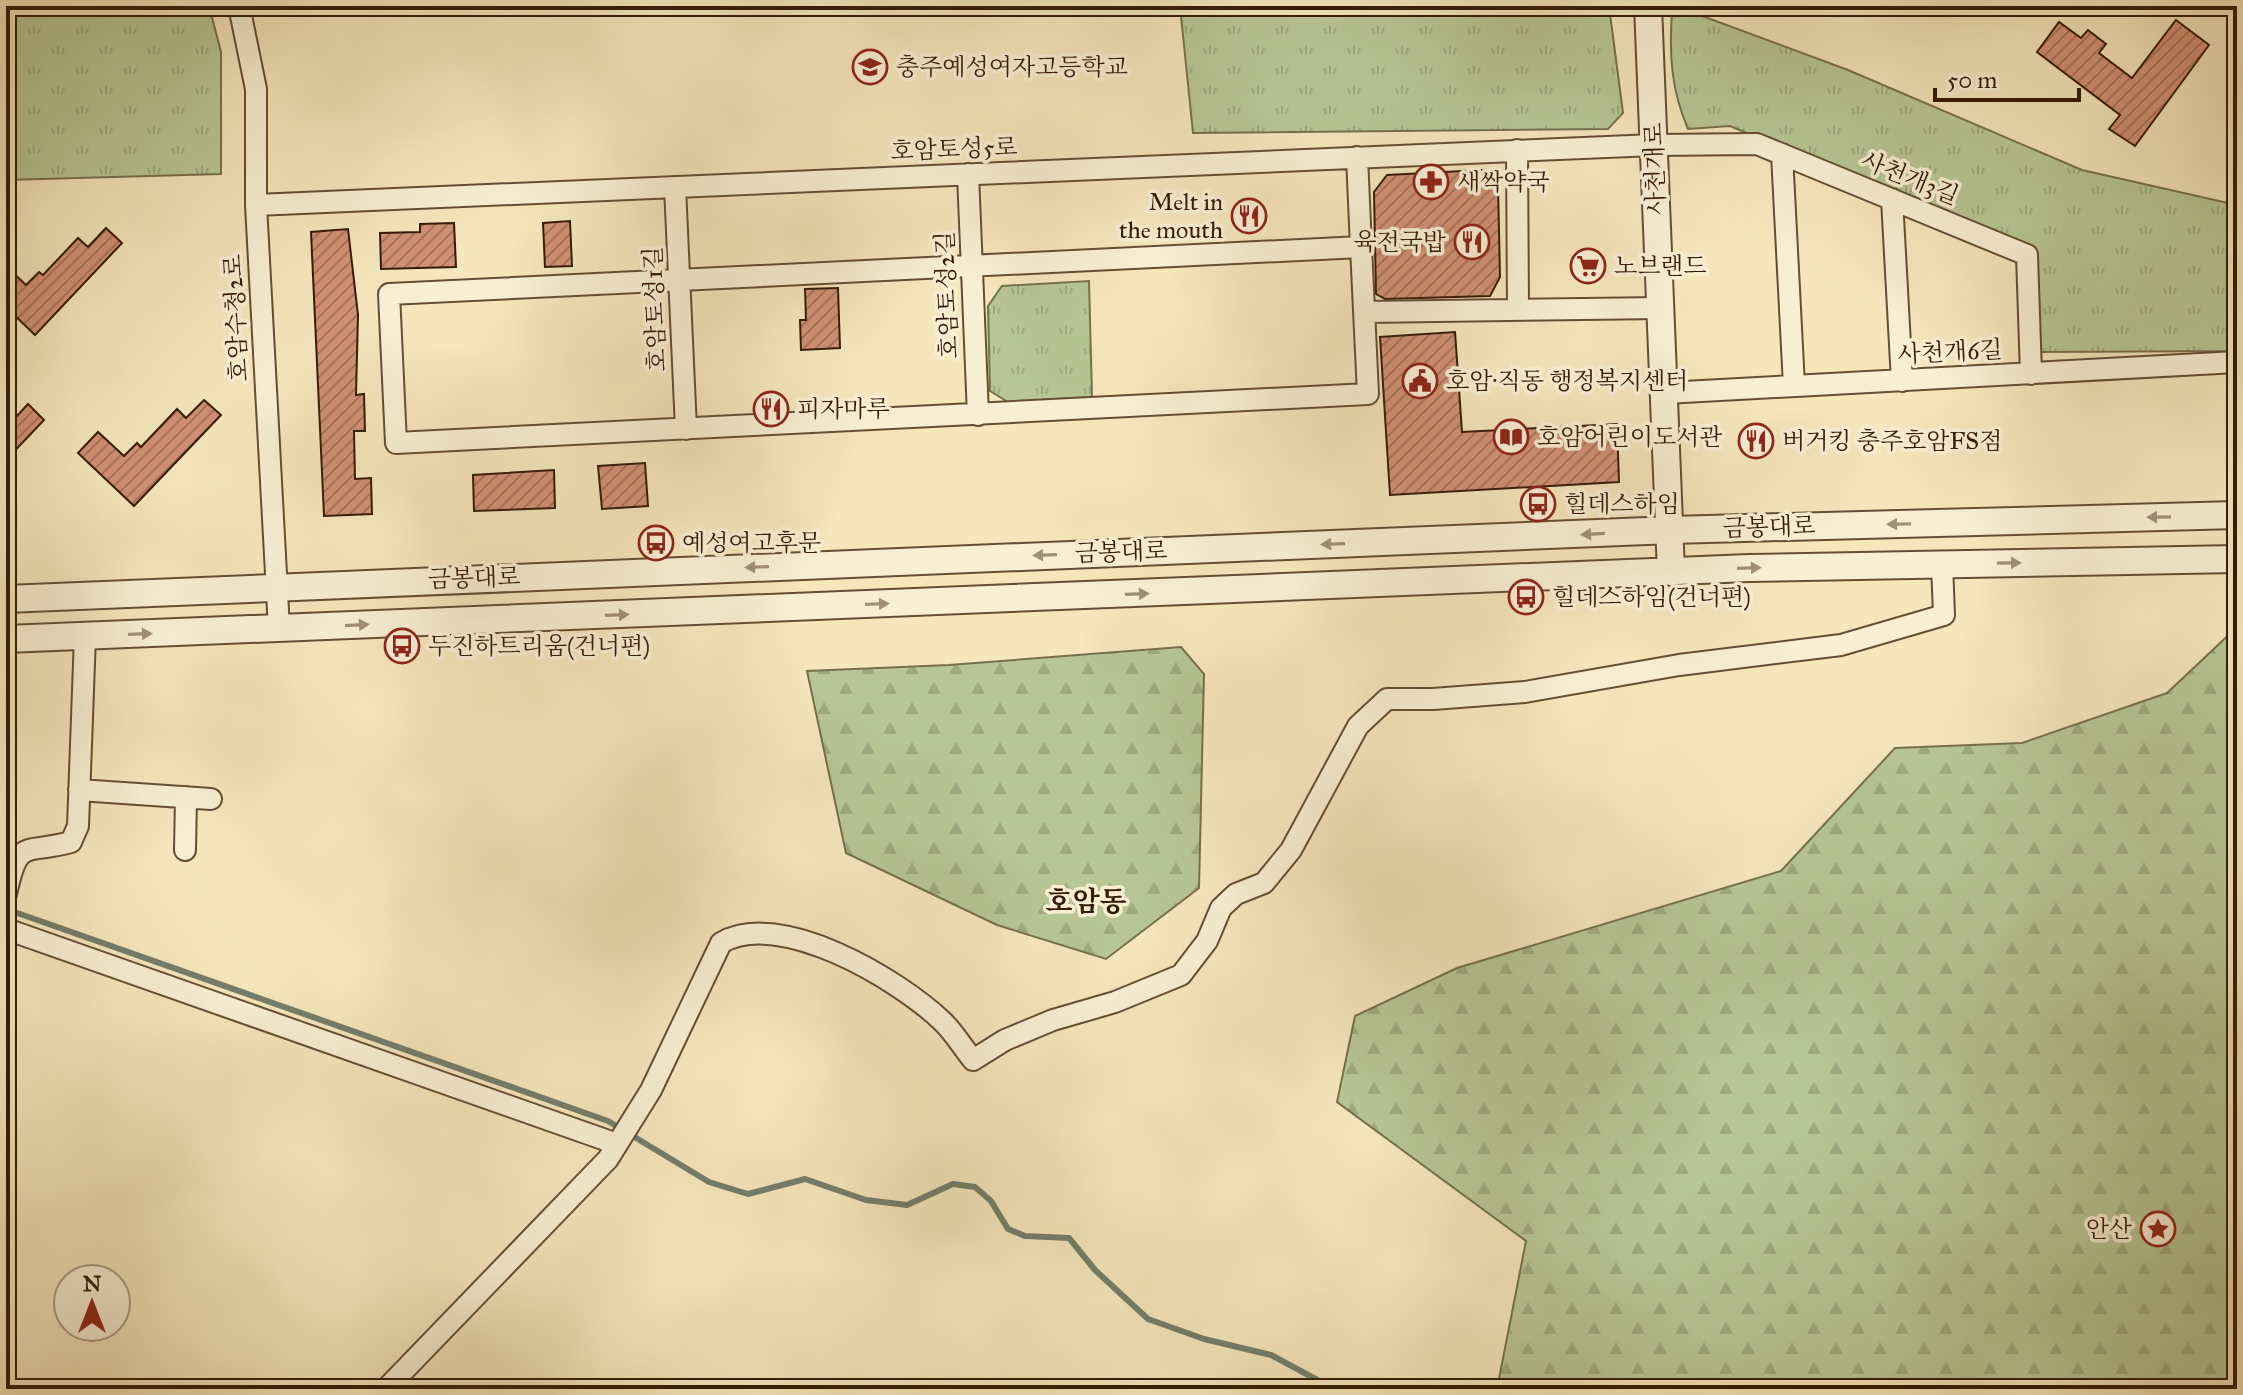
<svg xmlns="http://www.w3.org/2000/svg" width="2243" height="1395" viewBox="0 0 2243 1395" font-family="'IM FELL Great Primer','Noto Serif KR',serif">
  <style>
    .forest { fill: url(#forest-firs); stroke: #76704d; stroke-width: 2 }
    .park { fill: url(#park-tufts); stroke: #76704d; stroke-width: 2 }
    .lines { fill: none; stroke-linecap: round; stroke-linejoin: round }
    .stream { stroke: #737e6a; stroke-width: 6 }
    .building { fill: url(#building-hatch); stroke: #351b06; stroke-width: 2 }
    .minor-casing { stroke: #654e34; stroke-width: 24 }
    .tertiary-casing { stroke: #654e34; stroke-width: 30 }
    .minor { stroke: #f8efd3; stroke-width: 20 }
    .tertiary { stroke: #f8efd3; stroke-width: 26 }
    .oneway { fill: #a09077 }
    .labels { text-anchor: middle; stroke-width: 7; stroke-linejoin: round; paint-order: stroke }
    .poi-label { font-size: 24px; fill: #351b06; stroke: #f8efd3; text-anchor: start }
    .street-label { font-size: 24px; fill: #351b06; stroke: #f8efd3 }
    .quarter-label { font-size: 28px; font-weight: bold; fill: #351b06; stroke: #f8efd3 }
  </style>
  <defs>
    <pattern id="forest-firs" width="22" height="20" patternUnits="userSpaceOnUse" patternTransform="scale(2)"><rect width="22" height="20" fill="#b7c694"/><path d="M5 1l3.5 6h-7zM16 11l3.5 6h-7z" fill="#9eaa7e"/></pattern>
    <pattern id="park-tufts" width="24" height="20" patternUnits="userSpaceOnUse" patternTransform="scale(2)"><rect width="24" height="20" fill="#b7c694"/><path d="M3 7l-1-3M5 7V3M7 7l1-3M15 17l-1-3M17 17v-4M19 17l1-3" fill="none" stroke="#9eaa7e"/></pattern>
    <pattern id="building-hatch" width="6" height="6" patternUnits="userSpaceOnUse" patternTransform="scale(2)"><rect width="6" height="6" fill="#d19074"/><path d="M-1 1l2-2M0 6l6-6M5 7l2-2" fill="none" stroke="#aa755d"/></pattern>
  </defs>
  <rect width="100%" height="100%" fill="#f5e6bc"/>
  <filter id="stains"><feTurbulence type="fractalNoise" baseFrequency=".0025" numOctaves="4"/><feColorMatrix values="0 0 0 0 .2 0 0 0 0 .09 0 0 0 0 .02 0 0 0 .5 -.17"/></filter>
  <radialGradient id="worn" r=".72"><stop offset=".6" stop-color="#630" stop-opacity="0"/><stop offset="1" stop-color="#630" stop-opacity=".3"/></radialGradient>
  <path class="forest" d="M2237,627V1389H1497L1526,1241L1337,1102L1355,1016L1457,968L1781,871L1895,748L2022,743L2167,693Z
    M1181,647L1204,674L1199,888L1106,959L997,925L846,853L807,671L949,665Z"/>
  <path class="park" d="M6,6H209L221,52V174L6,180Z
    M1180,6H1609L1623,113L1608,129L1193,133Z
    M1672,12L1697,14L1848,70L2082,170L2237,205V351L2041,352L2032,252L1730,126L1688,129C1671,90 1669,53 1672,12Z
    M1089,281L1092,397L1008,402L990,391L988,306L1002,286Z"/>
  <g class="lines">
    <path class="stream" d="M6,909L608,1121L709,1182L748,1194L805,1179L866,1200L907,1205L953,1184L975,1187L991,1201L1008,1229L1025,1236L1069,1238L1095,1270L1148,1319L1204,1339L1271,1355L1334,1389"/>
  </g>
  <path class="building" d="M2176,20L2209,45L2135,146L2109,129L2120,115L2037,52L2059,22L2081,38L2088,30L2106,44L2099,53L2132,78Z
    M1482,170L1498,186L1500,277L1490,296L1385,299L1376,294L1374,192L1387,175Z
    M570,221L572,266L545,267L543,223Z
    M454,223L456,267L381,269L380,233L420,232V224Z
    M106,228L122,243L35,335L6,307V266L26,285L39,272L43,275L78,238L88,247Z
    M348,229L358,315L356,395L364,394L365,431H354L355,479L371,478L372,514L324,516L311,232Z
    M838,288L840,348L801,350L800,320H806L805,289Z
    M1455,332L1462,432L1617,424L1619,482L1390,495L1380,337Z
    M204,400L221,415L134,506L78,453L98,432L124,456L137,443L141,447L177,409L186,418Z
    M28,404L44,420L6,460V428Z
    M645,463L648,506L602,509L598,466Z
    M554,470L555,508L474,511L473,475Z"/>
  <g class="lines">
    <g class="minor-casing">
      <path id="minor" d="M239,6L256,89V205L279,629
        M1517,150L1518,309
        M1782,154L1794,386
        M1357,157L1361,247
        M968,174L978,415
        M675,187L686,429
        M1892,199L1902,381
        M256,205L1654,145L1757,144L2027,255L2031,374
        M1361,247L1368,394L396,443L389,294Z
        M1365,312L1661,308
        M1665,393L2237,362
        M79,790L211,799
        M185,850L186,797
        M6,894C19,836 24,855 71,842L78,826L85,636
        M6,929L617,1144
        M386,1389L608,1159L651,1090L721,943C779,908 898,979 942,1021C954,1032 963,1048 973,1060L1005,1040L1053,1020L1115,1002L1181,975L1207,941L1221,908L1236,894L1264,883L1291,850L1358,726L1387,699H1433L1525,692L1679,665L1841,645L1944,615L1942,564"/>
    </g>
    <g class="tertiary-casing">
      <path id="tertiary" d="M1648,6L1671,572
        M6,599L1671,530L2237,515
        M6,639L1749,568L2237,559"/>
    </g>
    <use href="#minor" class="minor"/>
    <use href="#tertiary" class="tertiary"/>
  </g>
  <defs><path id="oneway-solid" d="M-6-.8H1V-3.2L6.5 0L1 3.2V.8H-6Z" transform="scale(2)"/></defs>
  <g class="oneway">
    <use href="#oneway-solid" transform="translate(2159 517) rotate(179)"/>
    <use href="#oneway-solid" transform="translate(1899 524) rotate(179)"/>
    <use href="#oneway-solid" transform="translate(1593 534) rotate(177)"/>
    <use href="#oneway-solid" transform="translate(1333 544) rotate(178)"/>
    <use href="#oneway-solid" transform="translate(1045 555) rotate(178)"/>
    <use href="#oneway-solid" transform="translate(2009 563) rotate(-1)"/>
    <use href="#oneway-solid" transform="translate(757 567) rotate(178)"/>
    <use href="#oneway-solid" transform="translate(1749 568) rotate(-2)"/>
    <use href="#oneway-solid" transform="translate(1137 594) rotate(-2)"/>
    <use href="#oneway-solid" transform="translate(877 604) rotate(-2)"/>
    <use href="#oneway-solid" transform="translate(617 615) rotate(-2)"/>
    <use href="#oneway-solid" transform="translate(357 625) rotate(-3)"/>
    <use href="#oneway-solid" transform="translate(140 634) rotate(-2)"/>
  </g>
  <defs>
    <g id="school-ring" transform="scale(1.8)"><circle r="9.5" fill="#f8efd3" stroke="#8f2418" stroke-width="1.5"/><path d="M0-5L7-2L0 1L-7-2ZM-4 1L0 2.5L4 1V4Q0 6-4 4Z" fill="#8f2418"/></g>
    <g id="pharmacy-ring" transform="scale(1.8)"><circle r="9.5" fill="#f8efd3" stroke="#8f2418" stroke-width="1.5"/><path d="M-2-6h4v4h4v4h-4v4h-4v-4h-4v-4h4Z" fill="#8f2418"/></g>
    <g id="restaurant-ring" transform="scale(1.8)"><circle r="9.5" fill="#f8efd3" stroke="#8f2418" stroke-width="1.5"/><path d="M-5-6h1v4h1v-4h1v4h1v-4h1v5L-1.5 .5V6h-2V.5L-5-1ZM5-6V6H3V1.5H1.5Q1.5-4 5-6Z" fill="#8f2418"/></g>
    <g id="supermarket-ring" transform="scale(1.8)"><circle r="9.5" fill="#f8efd3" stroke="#8f2418" stroke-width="1.5"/><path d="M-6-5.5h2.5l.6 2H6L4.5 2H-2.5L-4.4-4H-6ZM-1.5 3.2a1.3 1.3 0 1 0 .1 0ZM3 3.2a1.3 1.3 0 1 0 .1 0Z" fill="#8f2418"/></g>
    <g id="civic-ring" transform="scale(1.8)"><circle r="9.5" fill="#f8efd3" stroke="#8f2418" stroke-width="1.5"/><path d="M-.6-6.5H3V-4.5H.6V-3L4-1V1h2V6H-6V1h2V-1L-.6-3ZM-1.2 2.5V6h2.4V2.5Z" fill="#8f2418"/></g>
    <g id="library-ring" transform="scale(1.8)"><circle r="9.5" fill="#f8efd3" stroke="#8f2418" stroke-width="1.5"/><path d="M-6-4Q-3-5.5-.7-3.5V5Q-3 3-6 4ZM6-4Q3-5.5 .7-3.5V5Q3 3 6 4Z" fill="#8f2418"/></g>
    <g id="bus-ring" transform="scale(1.8)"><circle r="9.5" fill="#f8efd3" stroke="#8f2418" stroke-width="1.5"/><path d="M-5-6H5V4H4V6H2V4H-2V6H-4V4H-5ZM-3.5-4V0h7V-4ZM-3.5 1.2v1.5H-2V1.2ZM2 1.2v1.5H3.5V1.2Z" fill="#8f2418"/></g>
    <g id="sight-ring" transform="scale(1.8)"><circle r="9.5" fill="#f8efd3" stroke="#8f2418" stroke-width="1.5"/><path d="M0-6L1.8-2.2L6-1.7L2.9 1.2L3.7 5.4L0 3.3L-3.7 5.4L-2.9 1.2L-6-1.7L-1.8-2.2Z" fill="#8f2418"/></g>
  </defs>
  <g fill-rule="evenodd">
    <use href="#school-ring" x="870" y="67"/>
    <use href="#pharmacy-ring" x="1431" y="182"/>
    <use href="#restaurant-ring" x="1249" y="216"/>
    <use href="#restaurant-ring" x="1472" y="242"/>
    <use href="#supermarket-ring" x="1588" y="266"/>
    <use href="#civic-ring" x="1420" y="381"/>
    <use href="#restaurant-ring" x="771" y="409"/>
    <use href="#library-ring" x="1511" y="437"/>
    <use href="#restaurant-ring" x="1756" y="441"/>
    <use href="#bus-ring" x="1538" y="504"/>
    <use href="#bus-ring" x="656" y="543"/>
    <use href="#bus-ring" x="1526" y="597"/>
    <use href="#bus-ring" x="402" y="646"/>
    <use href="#sight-ring" x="2158" y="1229"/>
  </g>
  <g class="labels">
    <g class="poi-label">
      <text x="896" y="75">충주예성여자고등학교</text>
      <text x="1457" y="190">새싹약국</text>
      <text x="1223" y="210" text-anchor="end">Melt in<tspan x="1223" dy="28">the mouth</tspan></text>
      <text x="1446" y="250" text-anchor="end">육전국밥</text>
      <text x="1614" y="274">노브랜드</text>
      <text x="1446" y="389">호암·직동 행정복지센터</text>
      <text x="797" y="417">피자마루</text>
      <text x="1537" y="445">호암어린이도서관</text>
      <text x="1782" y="449">버거킹 충주호암FS점</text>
      <text x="1564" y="512">힐데스하임</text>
      <text x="682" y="551">예성여고후문</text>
      <text x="1552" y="605">힐데스하임(건너편)</text>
      <text x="428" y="654">두진하트리움(건너편)</text>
      <text x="2132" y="1237" text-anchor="end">안산</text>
    </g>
    <g class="street-label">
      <text transform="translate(954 149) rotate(-2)" y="8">호암토성5로</text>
      <text transform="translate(1655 169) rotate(-92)" y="8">사천개로</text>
      <text transform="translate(1910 178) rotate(22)" y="8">사천개3길</text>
      <text transform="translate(947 295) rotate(-92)" y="8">호암토성2길</text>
      <text transform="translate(655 309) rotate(-92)" y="8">호암토성1길</text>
      <text transform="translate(236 318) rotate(-93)" y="8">호암수청2로</text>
      <text transform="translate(1950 352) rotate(-3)" y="8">사천개6길</text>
      <text transform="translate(1769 527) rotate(-2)" y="8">금봉대로</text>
      <text transform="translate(1121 552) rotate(-2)" y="8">금봉대로</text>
      <text transform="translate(474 578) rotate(-2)" y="8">금봉대로</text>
    </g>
    <g class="quarter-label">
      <text x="1086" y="911">호암동</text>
    </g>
  </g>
  <rect width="2243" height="1395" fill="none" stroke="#f5e6bc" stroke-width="32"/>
  <rect x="8" y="8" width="2227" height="1379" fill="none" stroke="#351b06" stroke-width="4"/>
  <rect x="16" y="16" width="2211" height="1363" fill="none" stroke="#351b06" stroke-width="2"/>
  <g transform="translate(92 1303)"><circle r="38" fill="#f8efd3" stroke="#aa9a81" stroke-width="2"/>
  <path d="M0-6L14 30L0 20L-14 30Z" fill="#8f2418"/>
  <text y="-12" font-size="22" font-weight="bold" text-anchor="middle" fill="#351b06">N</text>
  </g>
  <path d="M1935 88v12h144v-12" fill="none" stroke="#351b06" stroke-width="4"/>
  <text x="1947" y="88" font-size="24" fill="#351b06" stroke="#f8efd3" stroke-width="6" paint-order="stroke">50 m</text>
  <rect width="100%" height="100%" filter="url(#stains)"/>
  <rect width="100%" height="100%" fill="url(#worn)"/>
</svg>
